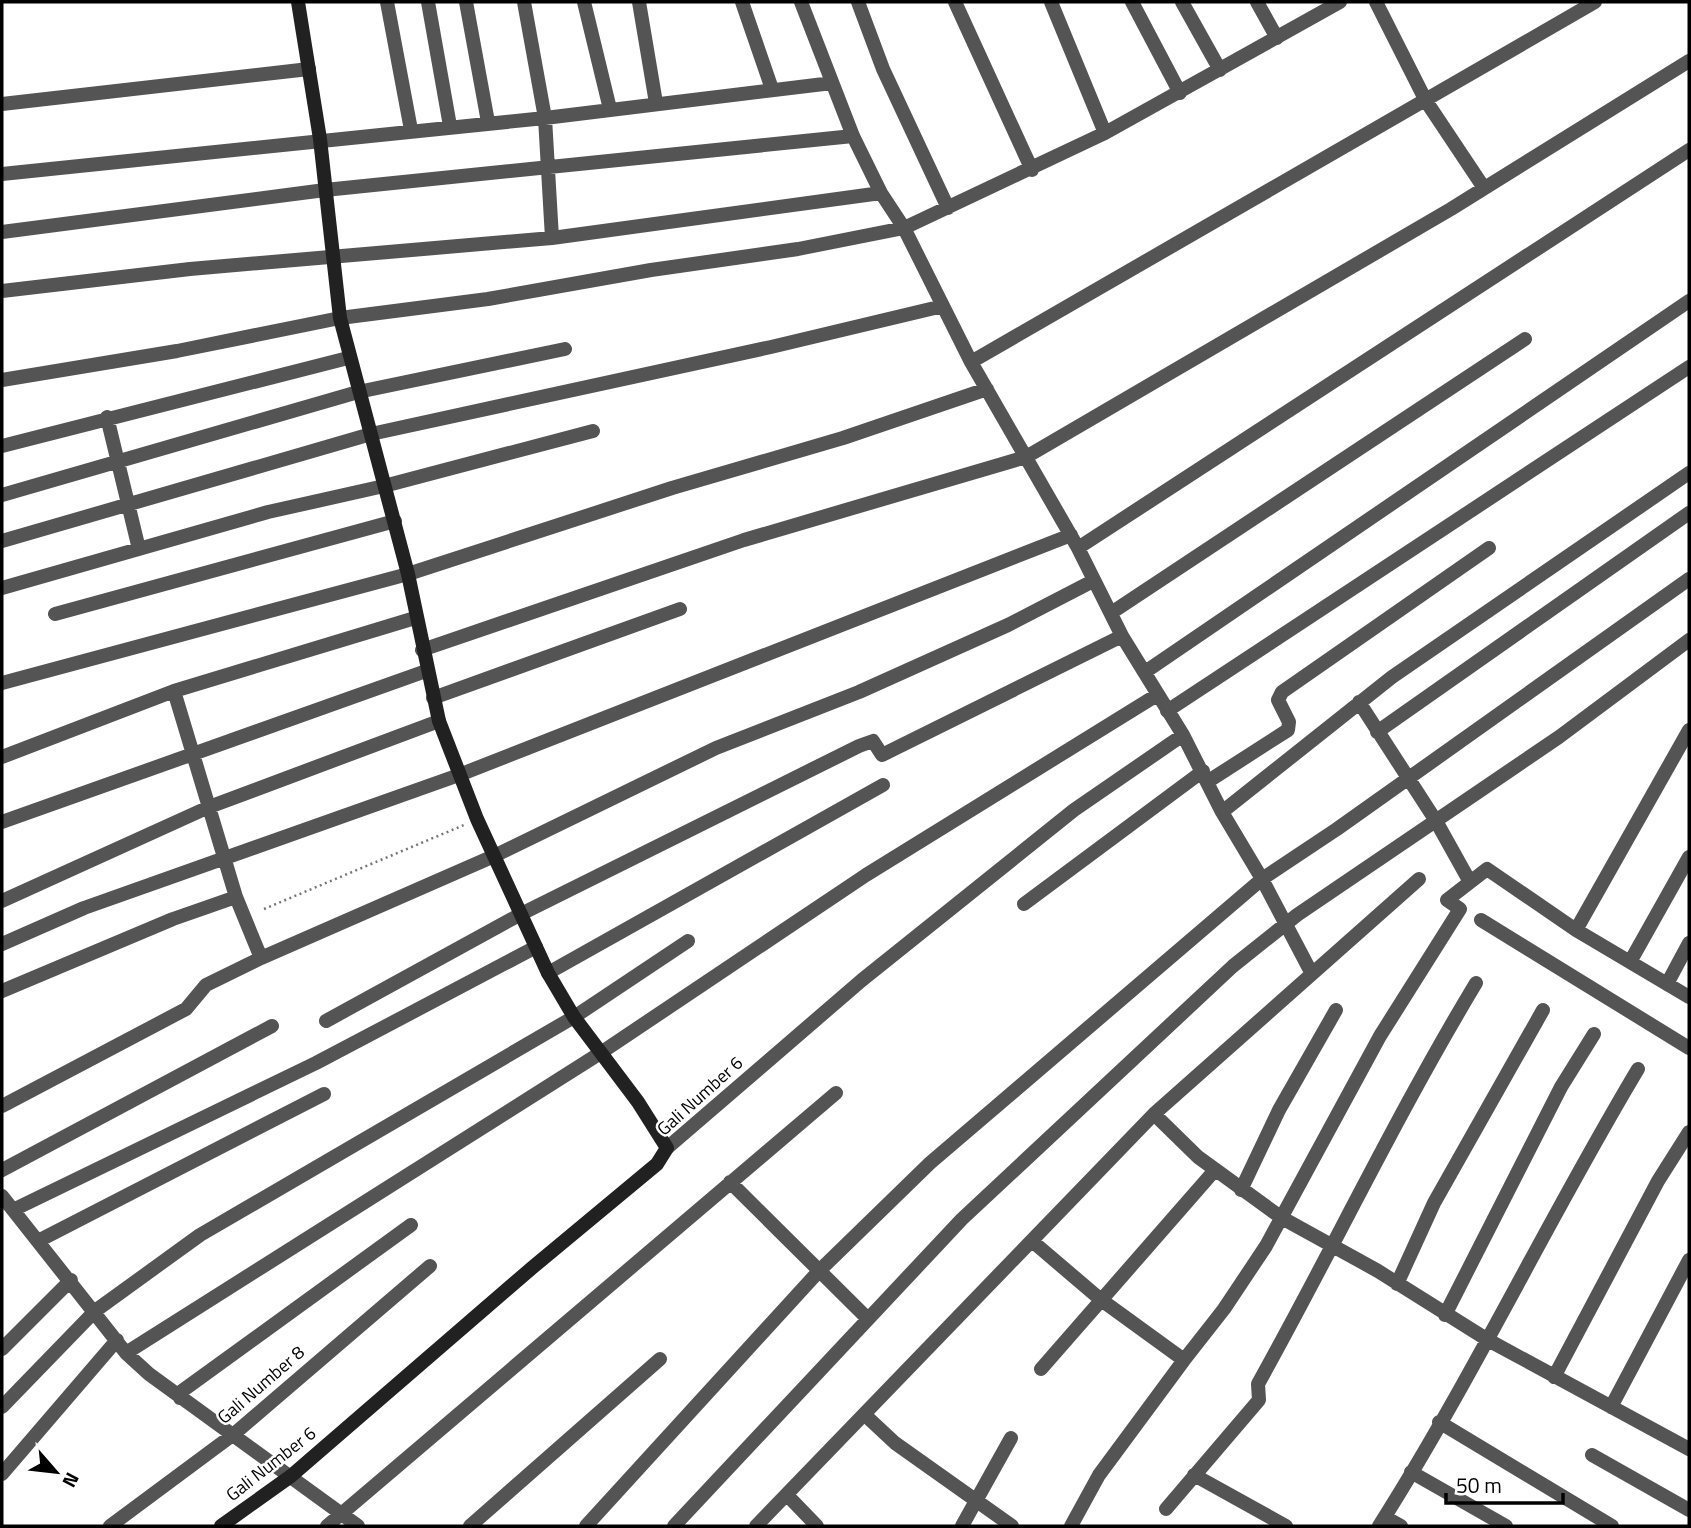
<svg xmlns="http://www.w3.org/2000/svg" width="1691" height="1528" viewBox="0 0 1691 1528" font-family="'Titillium Web',sans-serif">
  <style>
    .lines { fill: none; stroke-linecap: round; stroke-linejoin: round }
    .path { stroke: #767676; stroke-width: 2.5; stroke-dasharray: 2 3.5; stroke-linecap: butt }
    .street { stroke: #545454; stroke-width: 14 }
    .secondary { stroke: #212121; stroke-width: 14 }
    .labels { text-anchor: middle; stroke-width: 5; stroke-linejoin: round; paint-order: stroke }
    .street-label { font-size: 18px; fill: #000; stroke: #fff }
  </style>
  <rect width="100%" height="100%" fill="#fff"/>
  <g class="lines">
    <path class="path" d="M264,909L464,825"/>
    <path class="street" d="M387,2L411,130
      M428,2L450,126
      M466,2L488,122
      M524,2L545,118L552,238
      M584,2L610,109
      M639,2L656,103
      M742,2L772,89
      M801,2L853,136L881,193L904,228L971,362L1078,548L1122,636L1183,735L1222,812L1262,879L1312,974
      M858,2L883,69L948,208
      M955,2L1032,170
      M1051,2L1105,133
      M1132,2L1180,93
      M1182,2L1220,70
      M1257,2L1277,38
      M1376,2L1426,101L1484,188
      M2,104L309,69
      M2,174L545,118L832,83
      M2,232L325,190L853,136
      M2,291L190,269L552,238L881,193
      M971,362L1595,2
      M2,380L177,351L340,318L488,299L651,270L798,249L904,228L1105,133L1340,2
      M107,417L139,549
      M2,446L348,358
      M2,495L358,392L565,349
      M2,541L371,434L771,347L943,306
      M1078,548L1689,150
      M2,588L268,512L384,486L593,431
      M1111,613L1525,339
      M55,614L395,521
      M422,650L744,540L1026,457L1451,209L1689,61
      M1145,672L1689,301
      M2,683L408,574L672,488L843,438L987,389
      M174,691L236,897L261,958
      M433,698L680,609
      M1359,702L1436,821L1470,882
      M1167,711L1689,367
      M1377,732L1689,513
      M2,757L174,691L415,618
      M1207,782L1288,730L1289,722L1278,700L1282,692L1489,548
      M1222,812L1392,677L1689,473
      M2,822L426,671
      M2,901L209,807L439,721
      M1024,904L1203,771
      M1481,920L1689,1048
      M1576,930L1689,730
      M2,944L84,908L459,775L1071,535
      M1630,962L1689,857
      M548,973L883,785
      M1667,984L1689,943
      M2,991L173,919L236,897
      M326,1021L521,914L859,746L873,741L882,755L1122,636
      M2,1106L186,1009L206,985L261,958L494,856L716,748L859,692L1008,625L1093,581
      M1154,1114L1198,1157L1282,1218L1378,1271L1488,1340L1689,1449
      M667,1148L862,980L1074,810L1183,735
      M2,1170L272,1026
      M730,1182L867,1318
      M1241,1190L1279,1110L1336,1010
      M2,1196L126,1353L149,1374L358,1526
      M13,1210L316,1063L536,947
      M38,1241L324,1094
      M1032,1241L1100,1299L1184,1360L1099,1475L1071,1526
      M1397,1284L1434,1203L1543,1010
      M1445,1315L1561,1087L1594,1034
      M2,1349L71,1280
      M126,1353L602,1052L866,875L1157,695
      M1184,1360L1224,1309L1266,1246L1380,1036L1460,909L1447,900L1487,869L1576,930L1689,997
      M1041,1369L1215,1170
      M1554,1377L1658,1181L1689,1132
      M180,1398L182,1391L411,1225
      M2,1407L95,1311L200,1235L574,1017L688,941
      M1611,1407L1689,1260
      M865,1415L895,1443L1012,1526
      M1439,1422L1612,1526
      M1592,1455L1689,1510
      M1411,1472L1506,1526
      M2,1474L117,1340
      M1194,1475L1286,1526
      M787,1495L817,1526
      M1166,1509L1259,1400L1258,1384C1332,1251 1397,1114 1476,983
      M1385,1517L1401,1526
      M110,1526L234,1434L430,1266
      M327,1526L836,1093
      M470,1526L660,1359
      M586,1526L819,1271L930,1163L1262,879L1337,829L1689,579
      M674,1526L962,1219L1233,966L1297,915L1559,737L1689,640
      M756,1526L1154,1114L1419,879
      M962,1526L1011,1438
      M1379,1526C1473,1378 1548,1219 1638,1069"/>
    <path class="secondary" d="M221,1526L291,1476L533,1267L657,1164L667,1148L638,1102L574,1017L548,973L477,819L439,721L408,574L340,318L320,139L298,2"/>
  </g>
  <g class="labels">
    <g class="street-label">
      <text transform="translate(700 1096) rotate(-42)" y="6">Gali Number 6</text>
      <text transform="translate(261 1385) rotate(-41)" y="6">Gali Number 8</text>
      <text transform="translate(271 1464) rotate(-38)" y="6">Gali Number 6</text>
    </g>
  </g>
  <rect width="1691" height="1528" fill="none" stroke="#000000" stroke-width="7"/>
  <g transform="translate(56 1472) rotate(118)" stroke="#ffffff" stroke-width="5" paint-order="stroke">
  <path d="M0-5L12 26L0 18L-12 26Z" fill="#000000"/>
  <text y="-10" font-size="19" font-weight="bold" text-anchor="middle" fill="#000000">N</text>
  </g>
  <path d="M1446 1493v10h117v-10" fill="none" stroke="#000000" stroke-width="3.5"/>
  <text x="1456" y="1493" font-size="21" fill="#000000" stroke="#ffffff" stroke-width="5" paint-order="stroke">50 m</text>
</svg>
